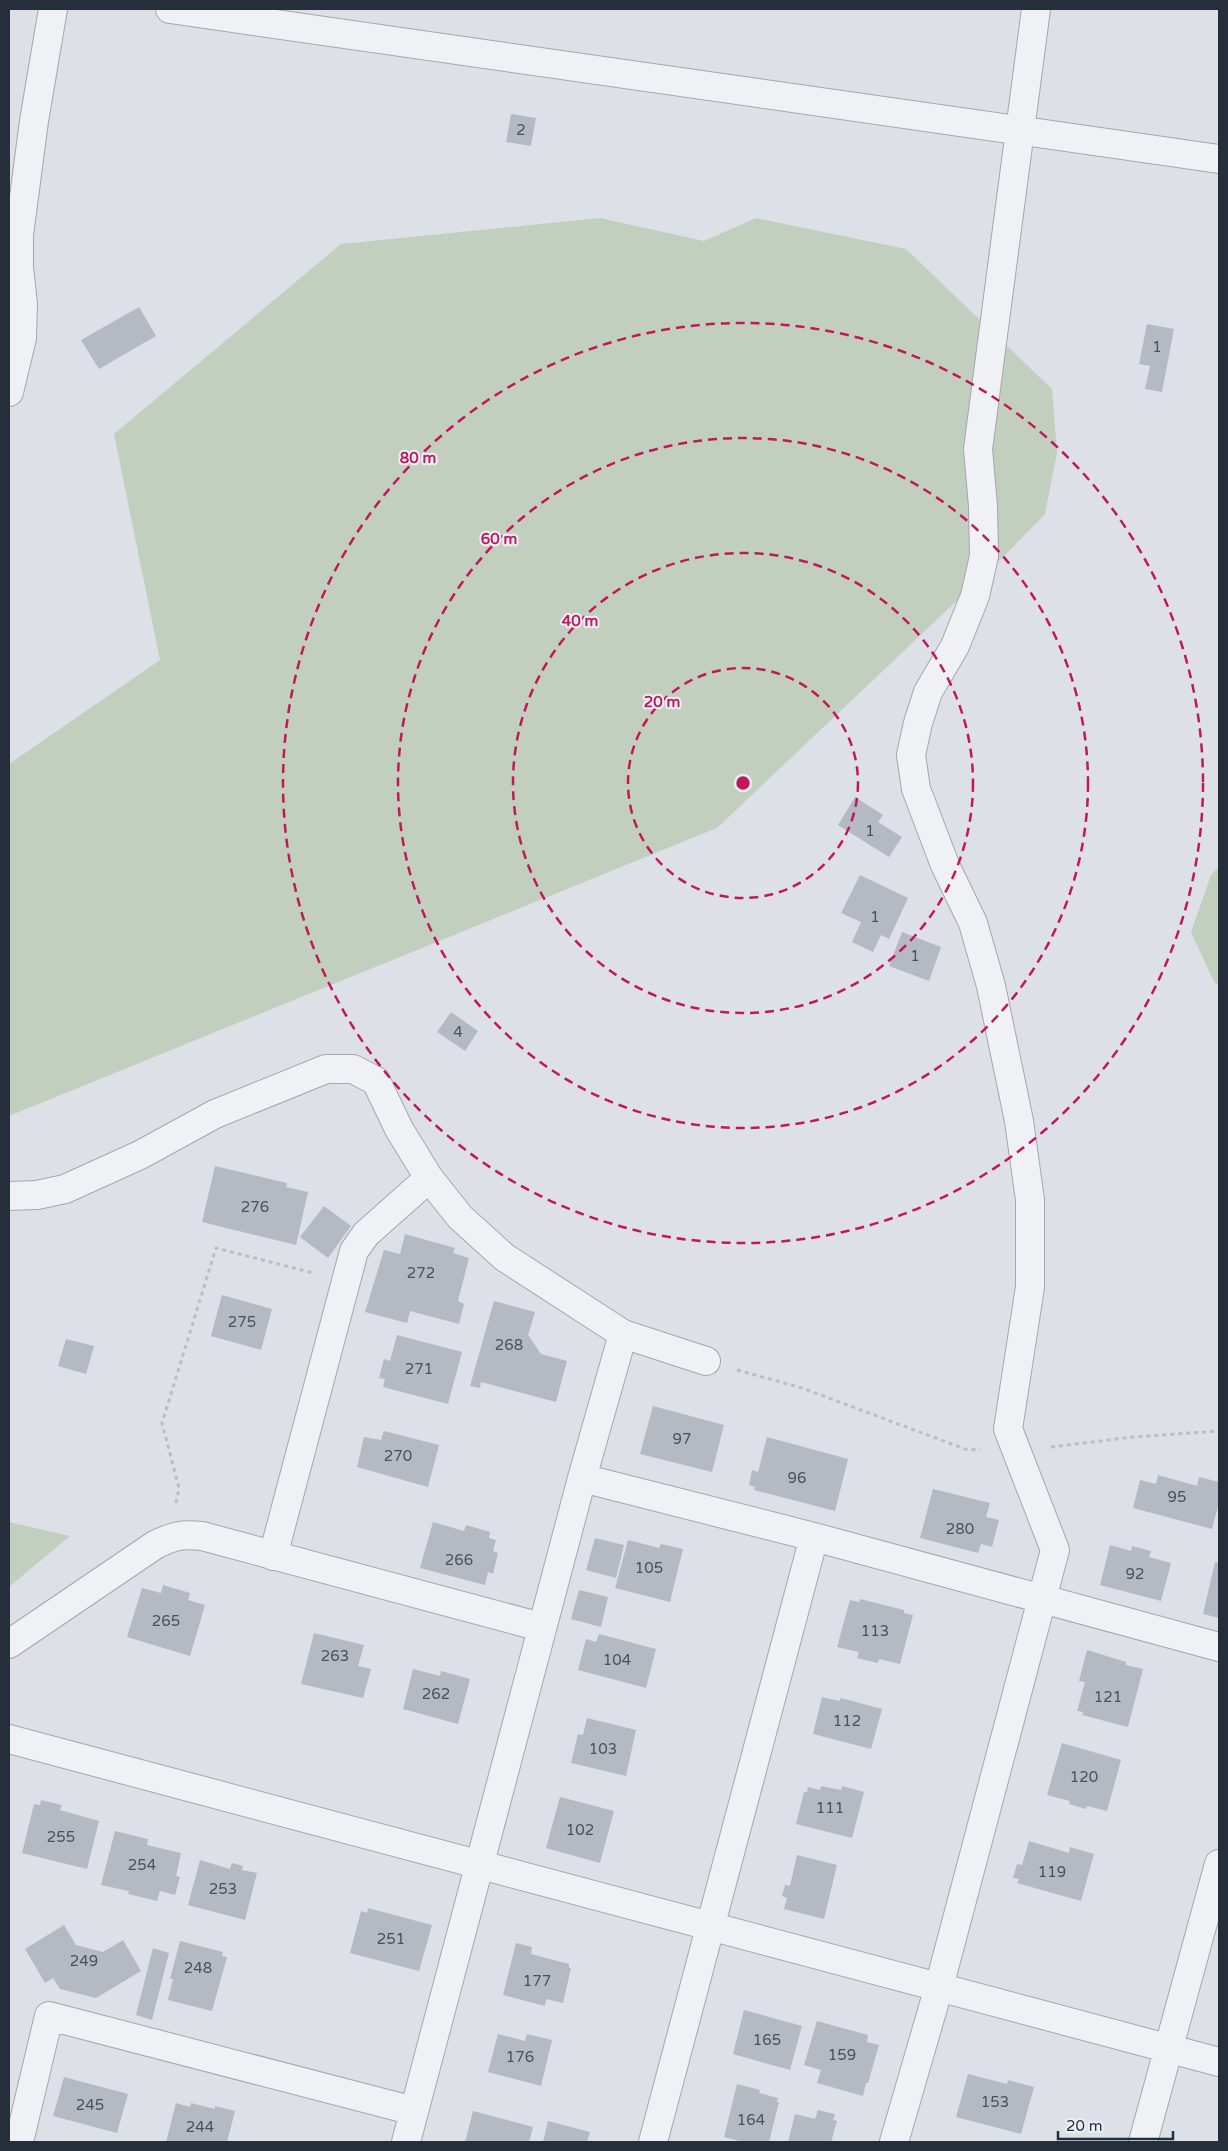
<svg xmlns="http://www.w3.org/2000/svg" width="1228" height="2151" viewBox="0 0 1228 2151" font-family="'Varela Round',sans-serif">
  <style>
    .green { fill: #c2cfbe }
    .building { fill: #b4b9c2 }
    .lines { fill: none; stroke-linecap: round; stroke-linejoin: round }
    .minor-casing { stroke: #a3a7af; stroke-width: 30 }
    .path { stroke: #bbbec4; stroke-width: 3; stroke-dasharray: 4 4; stroke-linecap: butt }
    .minor { stroke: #eff1f4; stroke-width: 28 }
    .ring { fill: none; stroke: #c2185b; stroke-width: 2.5; stroke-dasharray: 9 6 }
    .labels { text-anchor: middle; stroke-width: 4; stroke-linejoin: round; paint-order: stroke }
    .number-label { font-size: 15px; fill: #4a515d }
    .centre { fill: #c2185b; stroke: #eceff4; stroke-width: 2.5 }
    .ring-label { font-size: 15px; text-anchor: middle; font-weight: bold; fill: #c2185b; stroke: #eceff4; stroke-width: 4; stroke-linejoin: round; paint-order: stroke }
  </style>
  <rect width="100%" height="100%" fill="#dde0e6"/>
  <path class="green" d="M600,218L704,241L756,218L906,249L1052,389L1057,453L1045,514L1003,557L717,828L9,1116V764L160,660L114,434L341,244Z
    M1219,867V986L1214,982L1191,932L1211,875Z
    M9,1522L70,1536L9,1587Z"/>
  <path class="building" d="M511,114L536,118L531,146L506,142Z
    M139,307L156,336L99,369L81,340Z
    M1147,324L1174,329L1162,392L1145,389L1150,366L1139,364Z
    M855,797L883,815L878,822L902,837L889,857L838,825Z
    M860,875L908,898L889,939L881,935L873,952L852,942L861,922L841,913Z
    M902,932L941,947L929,981L889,966Z
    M451,1012L478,1031L465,1051L437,1032Z
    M215,1166L287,1183L286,1187L308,1192L296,1245L202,1222Z
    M324,1206L351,1226L328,1258L300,1237Z
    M405,1234L455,1248L453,1253L469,1258L458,1301L464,1304L459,1324L410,1311L407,1323L365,1312L384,1250L400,1254Z
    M222,1295L272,1309L261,1350L211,1336Z
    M494,1301L535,1312L528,1335L541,1354L567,1361L556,1402L481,1382L480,1388L470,1386Z
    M397,1335L462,1352L448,1404L383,1387L385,1379L379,1378L384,1359L390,1361Z
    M66,1339L94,1346L86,1374L58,1366Z
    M653,1406L724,1425L712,1472L640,1454Z
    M384,1431L439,1445L428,1487L357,1467L364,1437L381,1440Z
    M767,1437L848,1459L835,1511L754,1490L755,1487L749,1485L752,1470L758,1472Z
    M1158,1475L1197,1486L1199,1477L1219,1482V1503L1212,1529L1133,1508L1140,1480L1156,1484Z
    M933,1489L990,1503L986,1517L999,1520L992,1547L981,1544L978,1553L920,1538Z
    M433,1522L464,1531L466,1525L490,1532L489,1538L496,1540L493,1551L498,1553L493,1574L488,1572L485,1585L420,1568Z
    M595,1538L624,1545L616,1578L586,1570Z
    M628,1540L659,1548L661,1544L683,1549L670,1602L615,1588Z
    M1110,1545L1131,1551L1132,1546L1151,1551L1149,1557L1171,1563L1161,1601L1100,1585Z
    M1215,1562L1219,1563V1618L1203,1614Z
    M163,1585L190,1593L188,1600L205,1605L190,1656L127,1637L142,1588L161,1593Z
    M579,1590L608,1597L601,1627L571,1619Z
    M860,1599L904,1610V1613L913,1615L900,1664L879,1659L878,1663L857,1658L859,1652L837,1647L850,1600L859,1602Z
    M314,1633L364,1645L358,1666L371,1669L363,1698L301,1684Z
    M599,1634L656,1649L646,1688L578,1670L586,1639L596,1642Z
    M1087,1650L1126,1662V1665L1143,1669L1128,1727L1082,1715L1083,1712L1077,1711L1085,1682L1079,1681Z
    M413,1669L440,1676L441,1671L470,1679L458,1724L403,1709Z
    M822,1697L839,1701L841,1698L882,1709L871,1749L813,1734Z
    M587,1718L636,1730L626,1776L571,1763L578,1734L583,1735Z
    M1062,1743L1121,1760L1107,1811L1087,1806L1086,1809L1069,1804L1070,1801L1047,1795Z
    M821,1786L841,1790L842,1786L864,1792L852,1838L796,1824L804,1792H807L808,1787L820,1790Z
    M560,1797L614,1811L600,1863L546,1848Z
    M41,1800L62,1805L60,1810L99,1821L87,1869L22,1853L34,1804L40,1805Z
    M115,1831L148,1839L147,1845L181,1853L176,1876L180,1877L175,1895L160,1891L157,1901L128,1894L129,1891L101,1885Z
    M1029,1841L1069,1853L1070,1847L1094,1854L1081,1901L1017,1883L1019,1879L1013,1878L1017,1864L1022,1865Z
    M797,1855L837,1865L824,1919L784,1909L787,1898L782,1896L785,1885L790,1886Z
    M200,1860L230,1869L232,1863L243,1866L242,1870L257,1873L245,1920L188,1905Z
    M368,1908L432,1925L419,1971L350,1953L361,1911L367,1913Z
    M64,1925L76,1945L103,1952L123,1940L141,1971L96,1998L60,1989L53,1978L45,1983L25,1949Z
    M180,1941L223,1952L222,1956L227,1957L212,2011L168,2000L173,1979H170Z
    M516,1943L532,1947L531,1954L569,1964V1968H571L563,2003L546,1999L545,2006L503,1995Z
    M153,1948L169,1953L152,2020L136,2015Z
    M744,2010L802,2026L790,2070L733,2054Z
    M817,2021L868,2035L867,2042L879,2045L868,2083H866L863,2096L817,2083L821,2070L804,2065Z
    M498,2034L525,2041L527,2034L552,2040L541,2086L488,2072Z
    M968,2074L1007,2084L1008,2080L1034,2087L1021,2134L956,2117Z
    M64,2077L128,2094L117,2133L53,2116Z
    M737,2084L760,2090L759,2093L778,2098L777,2102H779L769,2142H743L724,2137Z
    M176,2103L190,2107L191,2103L215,2109V2106L235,2111L227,2142H166Z
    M818,2110L835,2114L833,2120L837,2121L831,2142H788L795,2114L815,2119Z
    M473,2111L533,2127L529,2142H465Z
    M548,2121L590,2132L587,2142H543Z"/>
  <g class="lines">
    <g class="minor-casing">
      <path id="minor" d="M170,9L1219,159
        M9,392L22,338L23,304L19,267V235L34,121L53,9
        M9,1196L37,1195L65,1189L140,1155L215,1114L326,1069H353L376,1081L399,1129L429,1178L460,1217L504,1257L623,1334L706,1361
        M582,1478L623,1334
        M273,1556L354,1251L366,1234L429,1178
        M9,1644L155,1545C173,1536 181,1534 202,1536L541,1627
        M9,1739L1219,2062
        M19,2142L49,2016L414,2111
        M406,2142L582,1478L814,1537L1219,1647
        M653,2142L814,1537
        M894,2142L939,1987L1055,1550L1008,1429L1030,1287V1200L1019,1121L991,986L973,923L945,865L916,789L911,755L918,723L928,692L955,646L975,596L984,556L983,506L978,449L1036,9
        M1143,2142L1219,1864"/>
    </g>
    <path class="path" d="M737,1370L802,1388L965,1449L980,1450
      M1051,1447L1133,1437L1219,1431
      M176,1503L179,1488L162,1423L216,1248L313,1273"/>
    <use href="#minor" class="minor"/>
  </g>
  <g class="ring">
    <circle cx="743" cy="783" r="115"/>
    <circle cx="743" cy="783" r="230"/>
    <circle cx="743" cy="783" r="345"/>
    <circle cx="743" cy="783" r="460"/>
  </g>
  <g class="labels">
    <g class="number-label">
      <text x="521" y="135">2</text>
      <text x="1157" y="352">1</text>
      <text x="870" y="836">1</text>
      <text x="875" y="922">1</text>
      <text x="915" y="961">1</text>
      <text x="458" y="1037">4</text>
      <text x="255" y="1212">276</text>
      <text x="421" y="1278">272</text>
      <text x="242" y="1327">275</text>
      <text x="509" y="1350">268</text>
      <text x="419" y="1374">271</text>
      <text x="682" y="1444">97</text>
      <text x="398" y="1461">270</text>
      <text x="797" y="1483">96</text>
      <text x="1177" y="1502">95</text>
      <text x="960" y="1534">280</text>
      <text x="459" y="1565">266</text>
      <text x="649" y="1573">105</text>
      <text x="1135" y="1579">92</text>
      <text x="166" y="1626">265</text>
      <text x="875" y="1636">113</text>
      <text x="335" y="1661">263</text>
      <text x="617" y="1665">104</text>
      <text x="436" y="1699">262</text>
      <text x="1108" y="1702">121</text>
      <text x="847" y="1726">112</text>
      <text x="603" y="1754">103</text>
      <text x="1084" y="1782">120</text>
      <text x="830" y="1813">111</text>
      <text x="580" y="1835">102</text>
      <text x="61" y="1842">255</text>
      <text x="142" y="1870">254</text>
      <text x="1052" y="1877">119</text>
      <text x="223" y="1894">253</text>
      <text x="391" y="1944">251</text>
      <text x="84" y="1966">249</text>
      <text x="198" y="1973">248</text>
      <text x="537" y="1986">177</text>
      <text x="767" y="2045">165</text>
      <text x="842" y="2060">159</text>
      <text x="520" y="2062">176</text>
      <text x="995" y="2107">153</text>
      <text x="90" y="2110">245</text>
      <text x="751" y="2125">164</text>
      <text x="200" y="2132">244</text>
    </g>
  </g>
  <circle cx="743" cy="783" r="8" class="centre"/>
  <g class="ring-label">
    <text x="418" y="463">80 m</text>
    <text x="499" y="544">60 m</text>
    <text x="580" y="626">40 m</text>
    <text x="662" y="707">20 m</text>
  </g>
  <rect width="1228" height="2151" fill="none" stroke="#272e3b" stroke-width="20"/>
  <path d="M1058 2131v8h115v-8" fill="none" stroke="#272e3b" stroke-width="2.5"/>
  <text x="1066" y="2131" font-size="15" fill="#272e3b" stroke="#eceff4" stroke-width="4" paint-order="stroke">20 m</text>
</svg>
